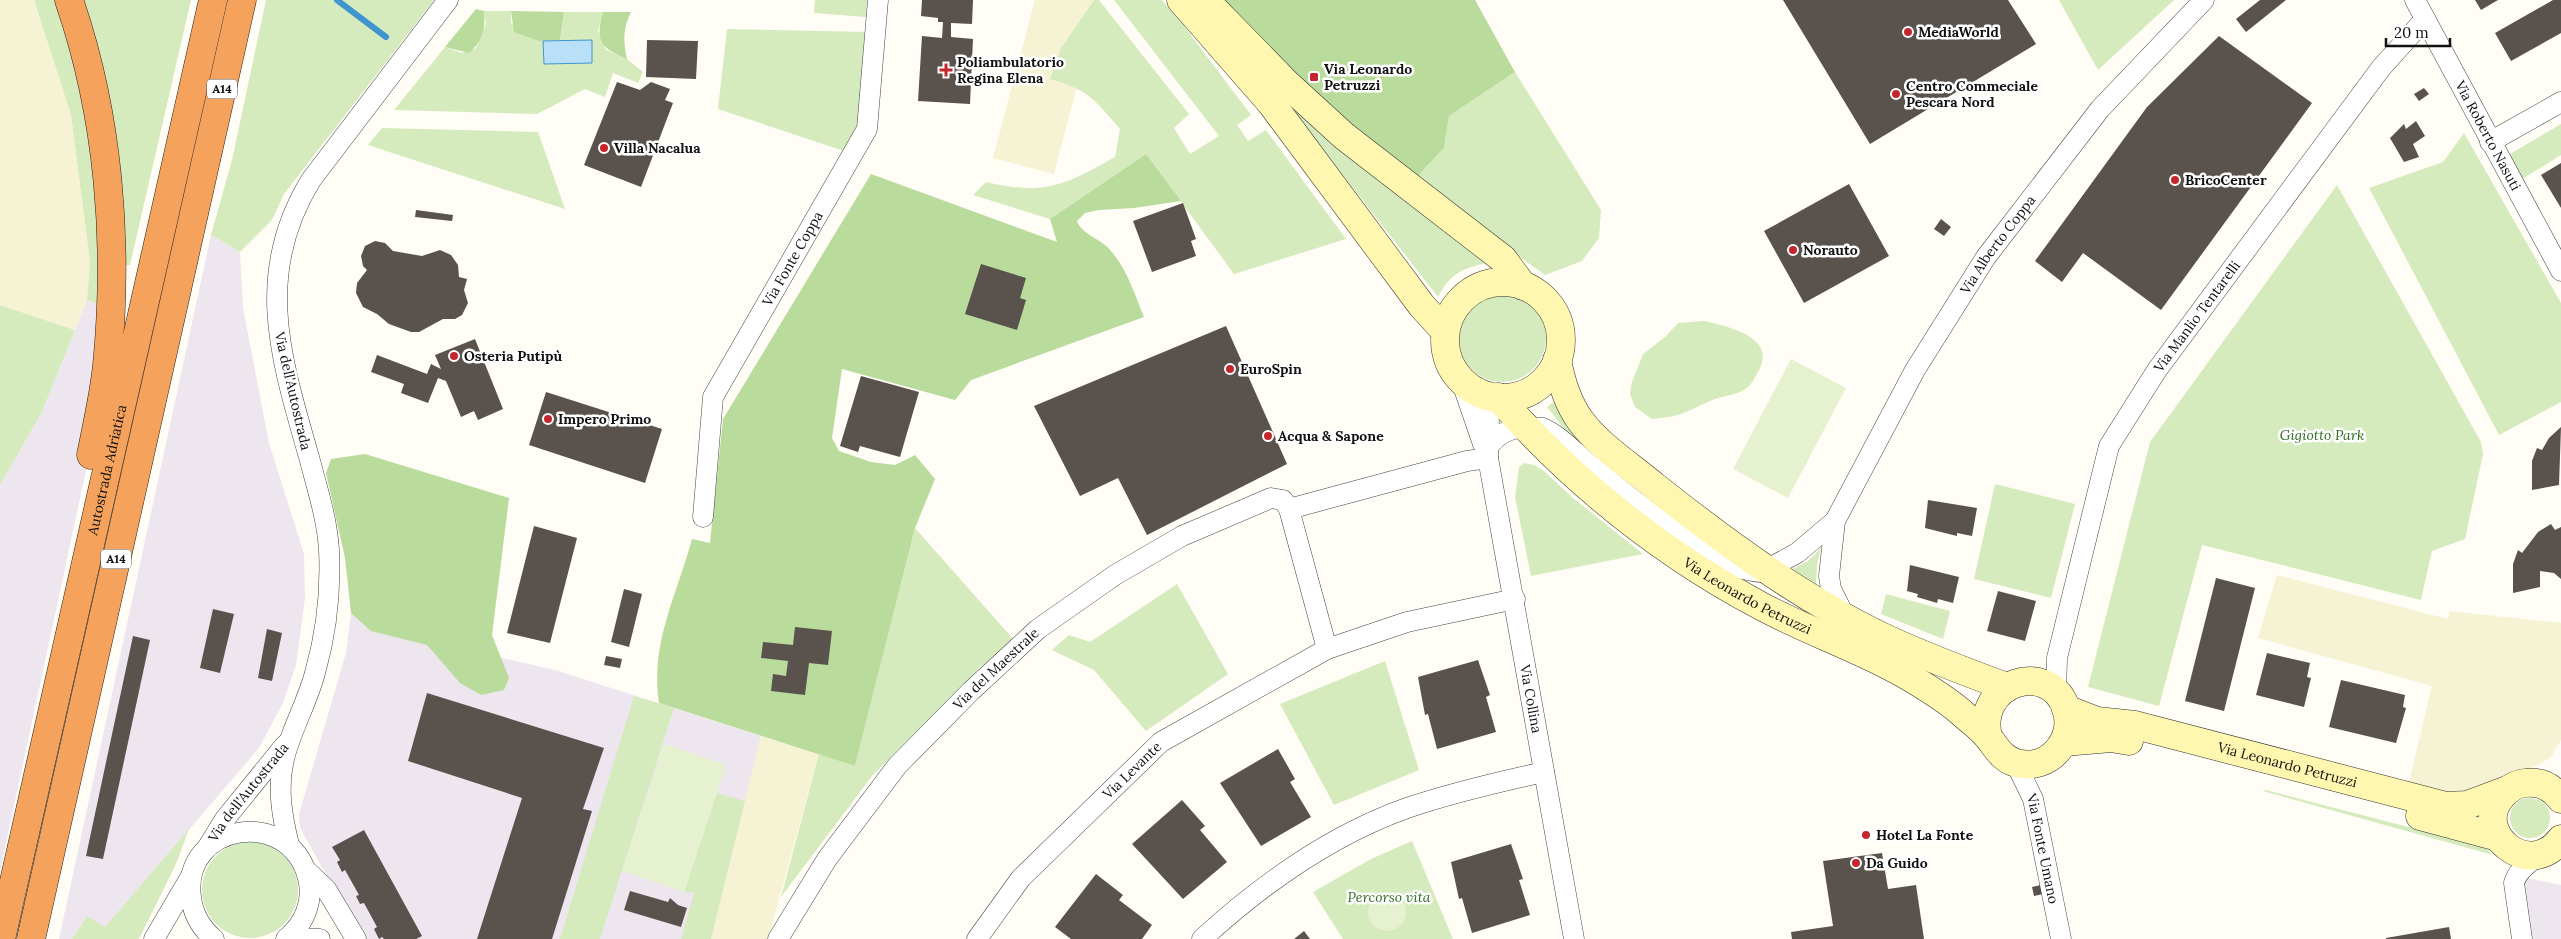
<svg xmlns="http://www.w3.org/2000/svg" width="2561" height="939" viewBox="0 0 2561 939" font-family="Lora,serif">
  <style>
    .industrial { fill: #eee6ef }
    .farmland { fill: #f6f3d4 }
    .green { fill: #d5ebbd }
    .forest { fill: #b9dc9c }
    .pitch { fill: #e6f2cf }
    .water { fill: #b9e0f7; stroke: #3f96cf }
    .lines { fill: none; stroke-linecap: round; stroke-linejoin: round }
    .stream { stroke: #3f96cf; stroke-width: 6 }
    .building { fill: #5a524d }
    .minor-casing { stroke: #444; stroke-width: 21 }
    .tertiary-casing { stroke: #444; stroke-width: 26 }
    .secondary-casing { stroke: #333; stroke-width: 29 }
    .motorway-casing { stroke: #222; stroke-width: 29 }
    .minor { stroke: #fff; stroke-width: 20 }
    .tertiary { stroke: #fff; stroke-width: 25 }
    .secondary { stroke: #fff6b0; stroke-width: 28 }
    .motorway { stroke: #f5a25d; stroke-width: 28 }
    .poi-dot { fill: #c4262e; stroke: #fff; stroke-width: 2 }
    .labels { text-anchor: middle; stroke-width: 5; stroke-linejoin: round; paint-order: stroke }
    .shield { fill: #fff; stroke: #585858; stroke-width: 1 }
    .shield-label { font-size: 12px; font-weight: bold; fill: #111 }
    .poi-label { font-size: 14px; font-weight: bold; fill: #111; stroke: #fff; text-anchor: start }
    .street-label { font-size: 14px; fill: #111; stroke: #fff }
    .park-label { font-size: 14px; font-style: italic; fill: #2f6b1f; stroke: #fff }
  </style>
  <rect width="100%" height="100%" fill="#fffdf5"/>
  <path class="industrial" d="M211,235L240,252L243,308L269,443L304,554L305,598L296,665L283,703L259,748L105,928L87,916L72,939H59Z
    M87,300L104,306L103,391L0,871V485L42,412Z
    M351,613L502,658L555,670L761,736L711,939H362L300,828L299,814L346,653Z
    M2526,878L2561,885V939H2531L2523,894Z"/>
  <path class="farmland" d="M0,0H34L71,115L90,262L87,300L75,330L0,305Z
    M1035,0H1094L1061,48L1051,79L1077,86L1054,174L993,158Z
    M2277,575L2448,619L2450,611L2561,623V740L2557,747L2550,758L2499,786L2469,797L2407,790L2432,686L2258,638Z
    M761,736L819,754L768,939H711Z"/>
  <path class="green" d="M34,0H62L92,115L104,306L87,300L90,262L71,115Z
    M78,0H191L130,265H125Z
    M266,0H434L284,194L272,220L240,252L211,235L232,160Z
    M815,0H867L866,17L814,13Z
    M1094,0H1099L1189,114L1174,128L1190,154L1219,136L1114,0H1162L1181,22L1251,115L1237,125L1248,141L1266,130L1346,239L1234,274L1146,154L1050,219L973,195L986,182C1045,196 1065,185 1115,157L1120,129C1094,99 1089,90 1050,79L1061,48Z
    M2059,0H2174L2098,70Z
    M484,11H511V23C528,41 536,41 560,40L564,12H603L598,31L606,50L627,59L643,72L638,83L613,73L605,97L585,89L537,114L394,110L445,47L462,53L476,48L486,24Z
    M727,29L868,32L864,127L847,152L718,109Z
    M1515,72L1601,210L1599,238L1582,261L1545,275L1413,181L1444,148L1449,116Z
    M1264,74L1494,261C1466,268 1452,270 1438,297Z
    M2561,124V155L2522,179L2510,154Z
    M382,128L538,132L565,209L368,145Z
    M2464,133L2561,303V402L2499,435L2369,188L2443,162Z
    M2337,185L2481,442L2483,454L2465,539L2432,551L2421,600L2202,545L2159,706L2088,687L2150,442Z
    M1458 338a44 44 0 1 1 88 0a44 44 0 1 1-88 0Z
    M0,305L75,330L42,412L0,485Z
    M1704,321C1727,326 1777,337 1759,370C1756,375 1753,382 1749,386C1739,396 1722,395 1710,401C1686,412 1679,417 1652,419L1635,407L1630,394L1632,382L1643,354L1665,337L1678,323Z
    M1555,401L1678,524L1573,440L1547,407Z
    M1524,463L1534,465L1544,471L1573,498L1643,554L1531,576L1515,497L1519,467Z
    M1995,484L2075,504L2051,598L1974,579Z
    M915,528L1014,640L979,668L872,776L781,897L819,754L855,766Z
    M1821,548L1817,565L1816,588L1789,571L1808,561Z
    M1177,584L1228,674L1146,731L1094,670L1052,650L1069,635L1090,642Z
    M1886,594L1950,611L1943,639L1881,614Z
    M1385,661L1419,770L1334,805L1280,704Z
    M634,696L674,708L600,939H560Z
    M2266,790L2485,847L2493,855L2263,791Z
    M717,793L745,801L711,939H681L694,893L684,892Z
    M2510 818a20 20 0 1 1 40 0a20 20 0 1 1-40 0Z
    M189,829L176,864L139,939H72L87,916L105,927Z
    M1412,841L1453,939H1343L1313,892L1371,859Z
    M202 890a48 48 0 1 1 96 0a48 48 0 1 1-96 0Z"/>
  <path class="forest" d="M1220,0H1475L1515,72L1449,116L1444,148L1413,181L1368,146Z
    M476,9L484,11C486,28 483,41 469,53L445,47Z
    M511,11L564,12L560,40L539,41L514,32Z
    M603,12H631C623,29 623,41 627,59C600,48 595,41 603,12Z
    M1146,154L1181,201L1134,208L1099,210L1085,213L1077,221C1082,235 1102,239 1111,251C1127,269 1135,295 1144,317L971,380L955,400L842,369L832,438L839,451L871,462L895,465L915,455L935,479L915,528L855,766L659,703C650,643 677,595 692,539L710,543L723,419L871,174L1057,242L1050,219Z
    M365,454L509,498L492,635L509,678L504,690L481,695L460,683L427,645L371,631L351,613L345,558L326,473L331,459Z"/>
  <path class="pitch" d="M1791,359L1846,388L1788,498L1733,469Z
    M664,744L726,765L684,892L622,871Z
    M1368 912a19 19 0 1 1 38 0a19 19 0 1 1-38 0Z"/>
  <path class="water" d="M592,40V63L544,64L543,41Z"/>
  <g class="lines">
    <path class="stream" d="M337,0L386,37"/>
  </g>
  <path class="building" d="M922,0H973L972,24L951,23V37L973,39L970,104L918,101L922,36L942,38L943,22H938V18L921,16Z
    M1783,0H2008L2036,44L1870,144Z
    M2260,0H2286L2246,32L2236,19Z
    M2475,0H2498L2481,10Z
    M2553,0H2561V33L2511,61L2495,33Z
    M2219,36L2312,103L2161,310L2083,253L2062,282L2035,261L2147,107Z
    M647,40L698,41L696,79L646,77Z
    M617,82L640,90L651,82L670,89L665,100L673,103L641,187L584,165Z
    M2424,88L2429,94L2419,101L2414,94Z
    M2416,121L2425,136L2413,144L2419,157L2404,162L2390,138L2404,124L2406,129Z
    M2561,163V208L2541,175Z
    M1849,184L1889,256L1804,303L1764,231Z
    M1183,203L1196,239L1191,241L1196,256L1152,272L1133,221Z
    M416,210L453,215L452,221L415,217Z
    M1941,219L1951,227L1944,236L1934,229Z
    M375,241L385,243L393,251L422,256L440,250L451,255L458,265L459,277L467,279L464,290L468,303L462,315L455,319H443L419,332H411L389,324L377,314L363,307L356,293L357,283L367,270L363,266L361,256L365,246Z
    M981,264L1026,278L1020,298L1026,300L1017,330L965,314Z
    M1226,326L1287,464L1147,535L1118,478L1080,496L1034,406Z
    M475,339L503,409L478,420L474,411L461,417L446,381L438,378L428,403L401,393L404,384L371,372L377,355L427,374L431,364L441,369L435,355Z
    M861,376L919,392L900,457L860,446L858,452L840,446Z
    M546,392L662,429L645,483L529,445Z
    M2561,427L2559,485L2532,490V461L2537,448L2542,450L2549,438Z
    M1928,500L1977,508L1972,536L1957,533V536L1925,528Z
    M2551,524L2555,530L2561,527V579L2554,573L2540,571V587L2513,593V564L2518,550L2522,553L2538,532Z
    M534,526L577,538L550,643L507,633Z
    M1910,565L1959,577L1953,603L1938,599L1937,603L1917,597L1918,594L1907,591Z
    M2216,578L2255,588L2224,711L2185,701Z
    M624,589L642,594L629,647L611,642Z
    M1998,591L2036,601L2025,641L1987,631Z
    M213,609L234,614L220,673L200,668Z
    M795,627L832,631L828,665L809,663L805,695L771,691L773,674L786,676L788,661L761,658L763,642L793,645Z
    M267,629L282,633L272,681L258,678Z
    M133,636L150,640L103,859L86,856Z
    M2267,653L2310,663L2307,677L2311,678L2304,707L2256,695Z
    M606,656L622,659L620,668L604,665Z
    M1478,660L1490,695L1486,697L1496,732L1437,749L1428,714L1425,715L1418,677Z
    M2341,680L2405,695L2403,707L2406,708L2396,743L2329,727Z
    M427,693L604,748L583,809L592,811L552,939H477L522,798L408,761Z
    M1278,749L1295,779L1290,782L1311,817L1261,846L1220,783Z
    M1182,800L1205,826L1200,830L1227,862L1183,899L1132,844Z
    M364,830L422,936L416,939H384L382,937L379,939L374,929L377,927L364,903L360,904L356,896L359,895L345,870L342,872L337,862L340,860L332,847Z
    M1511,844L1523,879L1519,880L1530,915L1472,933L1462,898L1459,899L1451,862Z
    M1882,853L1888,889L1916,885L1924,939H1792L1791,932L1833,926L1823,861Z
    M1096,874L1123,895L1119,900L1152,925L1142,939H1071L1055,927Z
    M2041,885L2043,894L2034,896L2032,887Z
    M630,891L668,902L670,898L678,905L687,908L681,927L624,910Z
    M2449,927L2451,939H2386V938Z
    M1304,931L1310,939H1294Z"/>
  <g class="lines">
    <g class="minor-casing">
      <g id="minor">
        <path id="s1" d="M2415,0L2561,271"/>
        <path d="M2490,142L2561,102"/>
        <path d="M1461,380L1483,444"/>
        <path id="s2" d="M1492,397L1489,413L1488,458L1574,939"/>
        <path d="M1488,447C1498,434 1508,429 1524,427"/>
        <path d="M1289,509L1467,461L1488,458"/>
        <path id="s3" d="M703,517L713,397L867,129L878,0"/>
        <path d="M1766,570L1797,553L1835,521"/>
        <path id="s4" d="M1845,617L1831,589L1829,576L1835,521L1915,370L1986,257L2100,109L2204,0"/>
        <path id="s5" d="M2056,694L2057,658L2109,446L2157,370L2381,68L2425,19"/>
        <path id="s6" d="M2015,762L2033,799L2061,939"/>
        <path id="s7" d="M209,845L225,819L285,745"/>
        <path d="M289,845C282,816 277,788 284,759C291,730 307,703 315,673C326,634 331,591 329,550C327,518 317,488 309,457C281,359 253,274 311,180L448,0"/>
        <path d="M307,871L326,889L356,939"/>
        <path d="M287,938L320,939"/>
        <path d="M154,939L191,876"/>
        <path d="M214,939C201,928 193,915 191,897C181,824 289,805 308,878C314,902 304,924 286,939"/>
        <path id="s8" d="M778,939L827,859L897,766L971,691L1038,629L1115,575L1182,536L1271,498L1283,500L1289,509L1327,649"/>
        <path id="s9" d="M977,939L1021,878L1161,742L1327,649L1407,622L1515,599"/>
        <path d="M1202,939C1261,885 1331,835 1407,808C1451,793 1498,782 1544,772"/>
        <path d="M2522,939L2514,883C2517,871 2529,863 2539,855"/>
      </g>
    </g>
    <g class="tertiary-casing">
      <path id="tertiary" d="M1541,430C1557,437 1571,452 1584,463C1632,501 1703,568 1766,570"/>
    </g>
    <g class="secondary-casing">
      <g id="secondary">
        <path d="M1181,0L1271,103L1422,306L1445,331"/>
        <path d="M1205,0L1286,83L1344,136L1503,259L1523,286"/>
        <circle cx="1503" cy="340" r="58"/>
        <path d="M1557,360C1561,381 1567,402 1580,420C1598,445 1629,465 1653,485C1726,543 1802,599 1887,639C1926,657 1966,672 2007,687"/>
        <path id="s10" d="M1498,397C1573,482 1661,553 1761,606C1813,634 1870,652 1921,684C1935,693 1950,702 1963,714C1971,721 1982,729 1988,737C1997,748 2001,758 2016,763C2049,772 2077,739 2066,708C2049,659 1975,682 1988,737"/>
        <path id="s11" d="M2066,709L2097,721L2135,725L2446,806L2467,805L2507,790"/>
        <path d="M2064,742L2111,738L2129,741"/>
        <path d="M2561,799C2552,787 2540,781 2525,783C2516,784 2508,789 2502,796C2470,831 2529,882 2561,839"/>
        <path d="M2420,816L2498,837"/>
      </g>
    </g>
    <g class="motorway-casing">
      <g id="motorway">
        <path d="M69,0C109,116 119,243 107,365C104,395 97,425 91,455"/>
        <path id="s12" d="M1,939L213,0"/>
        <path d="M31,939L242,0"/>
      </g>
    </g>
    <use href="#minor" class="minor"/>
    <use href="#tertiary" class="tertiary"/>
    <use href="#secondary" class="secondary"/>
    <use href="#motorway" class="motorway"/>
  </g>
  <g class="poi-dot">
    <circle cx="1908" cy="32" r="5"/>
    <path d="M943.5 62.5h5v5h5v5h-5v5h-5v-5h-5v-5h5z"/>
    <rect x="1309" y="72" width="10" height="10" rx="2.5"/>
    <circle cx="1896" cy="94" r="5"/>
    <circle cx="604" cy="148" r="5"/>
    <circle cx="2175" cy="180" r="5"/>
    <circle cx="1793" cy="250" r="5"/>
    <circle cx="454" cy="356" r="5"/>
    <circle cx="1230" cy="369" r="5"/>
    <circle cx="548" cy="419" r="5"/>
    <circle cx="1268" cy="436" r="5"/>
    <circle cx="1866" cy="835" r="5"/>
    <circle cx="1856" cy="863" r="5"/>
  </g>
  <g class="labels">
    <g class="shield">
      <rect x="207" y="79.5" width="30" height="19" rx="4"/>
      <rect x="101" y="549.5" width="30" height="19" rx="4"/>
    </g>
    <g class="shield-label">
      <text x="222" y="93">A14</text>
      <text x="116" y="563">A14</text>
    </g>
    <g class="poi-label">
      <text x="1918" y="37">MediaWorld</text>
      <text x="957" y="67">Poliambulatorio<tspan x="957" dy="16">Regina Elena</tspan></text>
      <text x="1324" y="74">Via Leonardo<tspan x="1324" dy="16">Petruzzi</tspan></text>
      <text x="1906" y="91">Centro Commeciale<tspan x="1906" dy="16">Pescara Nord</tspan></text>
      <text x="614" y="153">Villa Nacalua</text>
      <text x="2185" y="185">BricoCenter</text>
      <text x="1803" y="255">Norauto</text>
      <text x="464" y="361">Osteria Putipù</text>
      <text x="1240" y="374">EuroSpin</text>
      <text x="558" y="424">Impero Primo</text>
      <text x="1278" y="441">Acqua &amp; Sapone</text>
      <text x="1876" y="840">Hotel La Fonte</text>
      <text x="1866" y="868">Da Guido</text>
    </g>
    <g class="street-label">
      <text dy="5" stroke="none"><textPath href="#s1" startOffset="154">Via Roberto Nasuti</textPath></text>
      <text dy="5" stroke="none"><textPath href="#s4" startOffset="421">Via Alberto Coppa</textPath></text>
      <text dy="5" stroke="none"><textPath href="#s3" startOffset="280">Via Fonte Coppa</textPath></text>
      <text dy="5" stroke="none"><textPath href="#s5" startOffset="411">Via Manlio Tentarelli</textPath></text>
      <text transform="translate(293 391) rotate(77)" y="5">Via dell'Autostrada</text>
      <text dy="5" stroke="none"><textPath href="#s12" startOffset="481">Autostrada Adriatica</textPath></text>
      <text dy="5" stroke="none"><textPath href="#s10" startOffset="321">Via Leonardo Petruzzi</textPath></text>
      <text dy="5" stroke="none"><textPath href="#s8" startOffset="349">Via del Maestrale</textPath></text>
      <text dy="5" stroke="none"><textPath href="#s2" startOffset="306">Via Collina</textPath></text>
      <text dy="5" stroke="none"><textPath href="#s11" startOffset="229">Via Leonardo Petruzzi</textPath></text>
      <text dy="5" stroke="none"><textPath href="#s9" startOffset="230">Via Levante</textPath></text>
      <text dy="5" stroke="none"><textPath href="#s7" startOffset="66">Via dell'Autostrada</textPath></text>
      <text dy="5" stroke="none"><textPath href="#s6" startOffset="92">Via Fonte Umano</textPath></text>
    </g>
    <g class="park-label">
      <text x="2322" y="440">Gigiotto Park</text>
      <text x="1389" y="902">Percorso vita</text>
    </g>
  </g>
  <path d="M2386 38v8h64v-8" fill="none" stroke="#111111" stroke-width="2.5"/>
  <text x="2394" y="38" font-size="15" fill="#111111" stroke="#ffffff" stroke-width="4" paint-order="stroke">20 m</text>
</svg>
